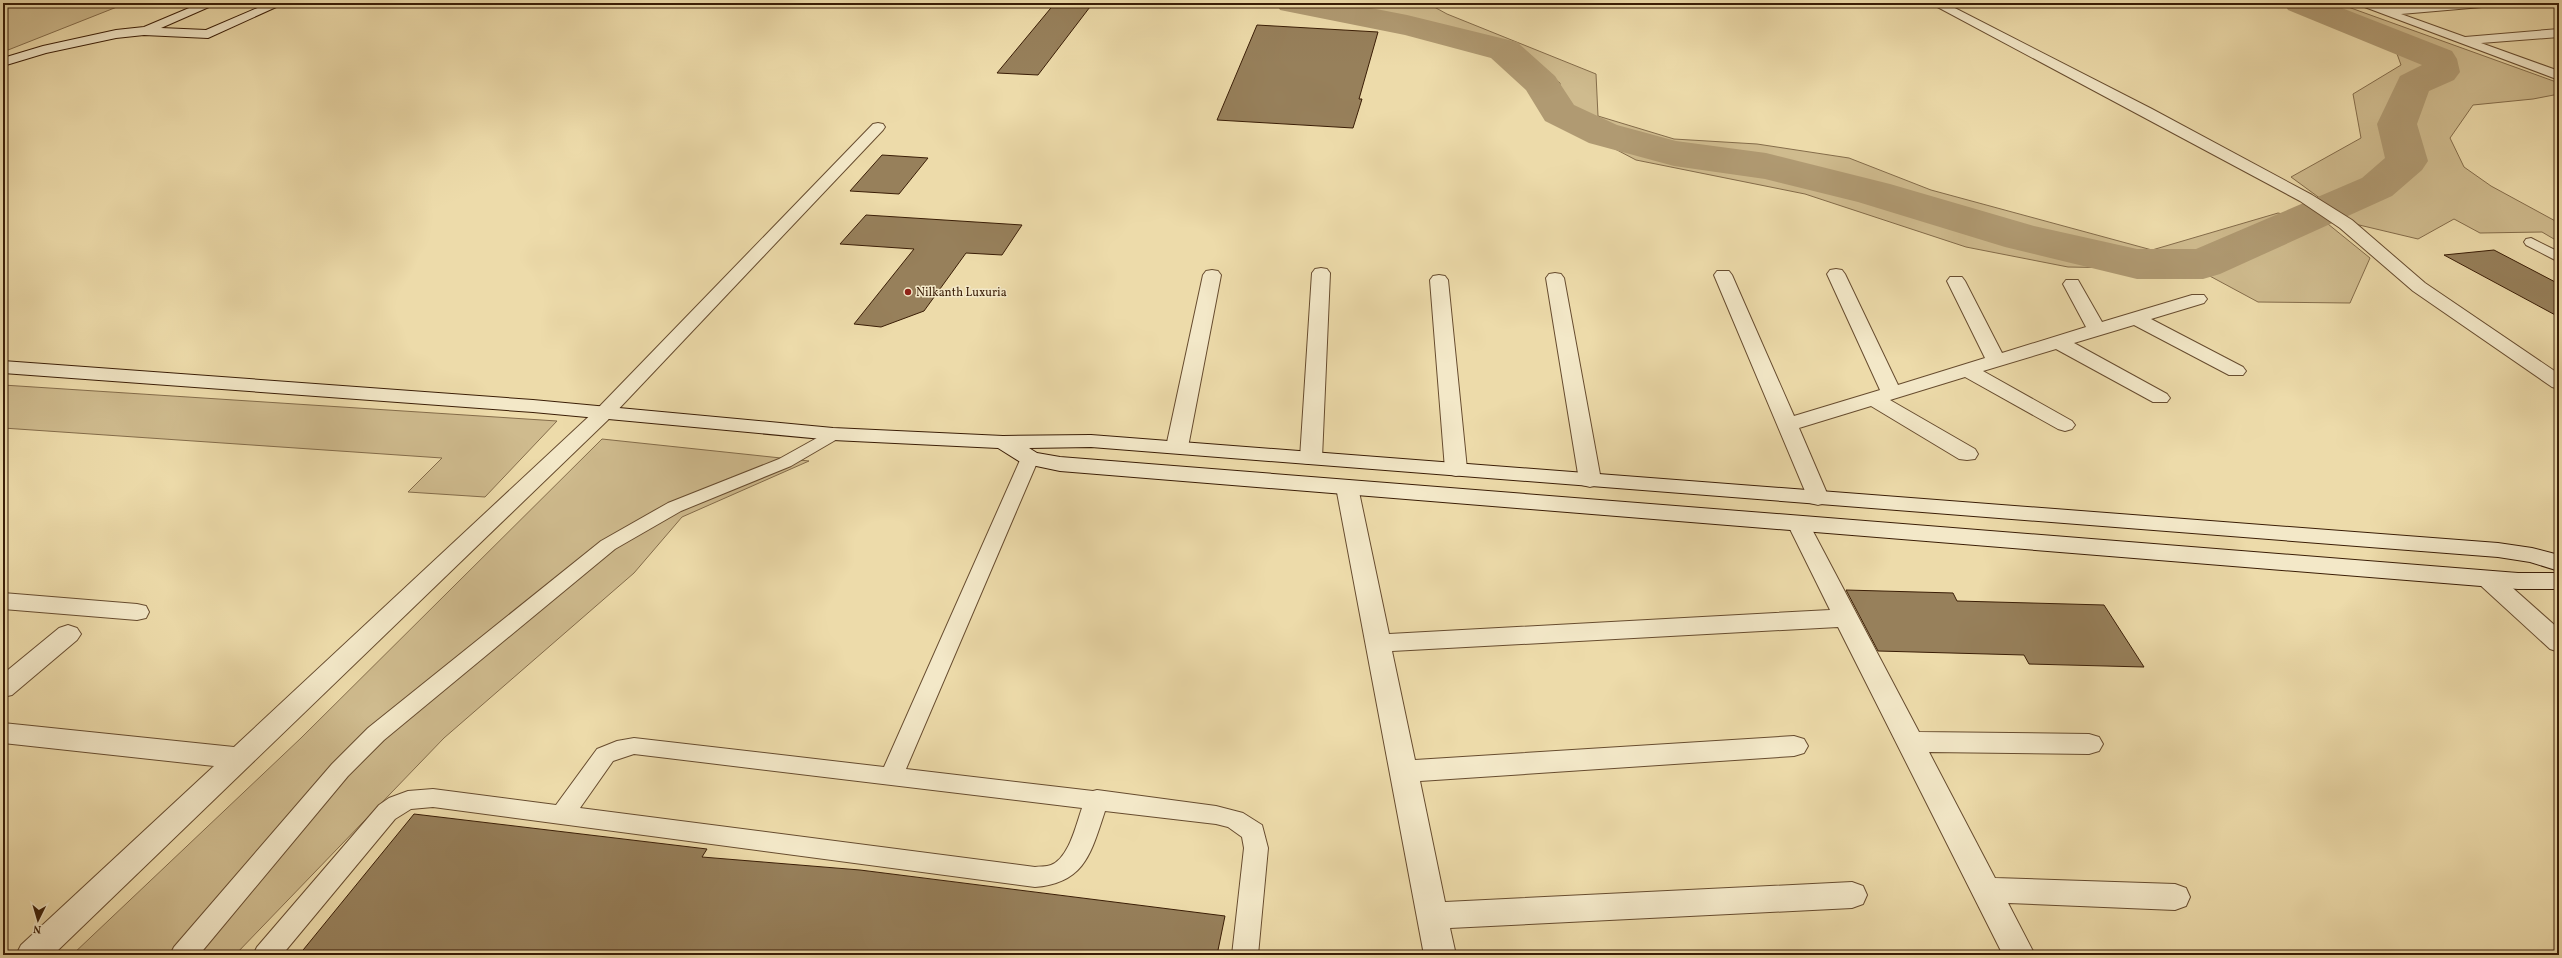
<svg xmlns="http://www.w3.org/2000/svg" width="2562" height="958" viewBox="0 0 2562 958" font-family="Vollkorn,serif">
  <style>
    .green { fill: #cfbb8e; stroke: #846c4a }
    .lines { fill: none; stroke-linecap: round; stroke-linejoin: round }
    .river { fill: #b09a72; fill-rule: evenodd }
    .building { fill: #97805b; stroke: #3a1d06 }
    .lane-casing { stroke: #674c2f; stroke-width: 2 }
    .street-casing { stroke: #674c2f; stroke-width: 2 }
    .secondary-casing { stroke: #3a1d06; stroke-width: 2 }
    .lane { fill: #f3e8c8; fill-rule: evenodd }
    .street { fill: #f3e8c8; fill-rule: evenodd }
    .secondary { fill: #f3e8c8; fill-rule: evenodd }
    .poi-dot { fill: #8f2418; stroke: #f3e8c8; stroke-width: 1.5 }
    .labels { text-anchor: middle; stroke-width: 3; stroke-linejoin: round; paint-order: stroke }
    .poi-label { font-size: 12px; fill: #3a1d06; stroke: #f3e8c8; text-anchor: start }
  </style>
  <rect width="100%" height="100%" fill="#eddbaa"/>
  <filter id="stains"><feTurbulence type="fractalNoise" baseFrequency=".005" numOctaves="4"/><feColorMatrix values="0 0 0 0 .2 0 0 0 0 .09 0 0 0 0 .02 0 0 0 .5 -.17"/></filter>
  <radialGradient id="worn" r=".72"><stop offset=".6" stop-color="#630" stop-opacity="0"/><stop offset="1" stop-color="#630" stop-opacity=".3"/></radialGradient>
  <path class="green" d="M3,3H127L3,52Z
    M1320,3H1427L1447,14L1596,74L1598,116L1674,139L1757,144L1849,158L1931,190L2152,250L2278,213L2328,224L2370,258L2350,303L2258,302L2206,274L2179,269L2068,267L1966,247L1805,194L1636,160L1558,119L1560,83L1513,49L1456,34Z
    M2285,3H2337L2559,83V94L2533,99L2473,105L2450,138L2464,167L2491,186L2559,223V242L2542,232L2480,233L2454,219L2418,239L2355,224L2291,177L2361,138L2353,94L2401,65L2396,51Z
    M3,385L557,421L485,497L408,492L442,458L3,428Z
    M602,439L809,461L682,517L634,573L444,738L235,955H72L301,738Z"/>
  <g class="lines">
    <path class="river" d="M1276,3H1345L1407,15L1517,42L1555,76L1574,105L1617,125L1676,141L1766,153L1890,184L2034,226L2137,249H2196L2362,178L2385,158L2377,124L2400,76L2422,65L2288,10L2284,3H2329L2452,51L2457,59L2460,72L2454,80L2429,91L2417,124L2428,161L2422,170L2392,196L2220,274L2203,279H2137L2005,247L1858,202L1765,179L1674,166L1589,143L1545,121L1526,90L1491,58L1405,35L1280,10Z"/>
  </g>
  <path class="building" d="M1055,3H1093L1038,75L997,73Z
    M1257,25L1378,32L1359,99H1362L1353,128L1217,120Z
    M882,155L928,158L899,194L850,191Z
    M866,215L1022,225L1002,255L966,253L924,311L881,327L854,324L914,249L840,244Z
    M2494,250L2559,284V317L2444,255Z
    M1846,590L1953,593L1957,601L2104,605L2144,667L2029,664L2024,655L1878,651Z
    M414,814L707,849L702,857L860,870L1225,916L1217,955H299Z"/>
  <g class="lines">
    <g class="lane-casing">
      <path id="lane" d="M2531,238L2559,252V262L2526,245L2524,242L2526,239Z
        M833,429L839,430L842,434L839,438L791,466L681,511L615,549L384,740L348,776L199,955H170L174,947L332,764L368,728L601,541L668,503L779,459Z
        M1030,453L1036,454L1039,458L906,769L1093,791L1097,790L1216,806L1243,813L1262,825L1268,848L1258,955H1232L1244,848L1242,837L1228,827L1216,824L1105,811C1091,853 1085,883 1035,887L433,807L411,809L395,819L282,955H253L257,947L379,805L389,798L408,791L433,789L556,805L597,749L617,741L634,738L884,767L1021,458L1024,454ZM634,754L1082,808C1076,825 1069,858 1051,865C1046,867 1040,866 1035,867L580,808L613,761Z"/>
    </g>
    <g class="street-casing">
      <path id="street" d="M1930,3H1945L2152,109L2312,195L2352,220L2425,283L2559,374V389L2552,387L2413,291L2340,228L2300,201Z
        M2354,3H2371L2386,8L2441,3H2488L2482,7L2401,14L2465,37L2559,29V37L2481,43L2559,71V80Z
        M878,123L883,124L885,127L883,130L612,416L53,955H16L21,945L214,766L3,743V723L234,747L598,408L873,124Z
        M1321,268L1327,269L1330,273L1322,458L1319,463L1311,464L1303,463L1300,458L1312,273L1315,269Z
        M1836,269L1842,270L1845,274L1898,385L1985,358L1947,281L1950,277H1962L1965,281L2002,353L2086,327L2063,284L2066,280H2078L2102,322L2192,295H2204L2207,299L2204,303L2151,319L2243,367L2246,371L2243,375H2229L2134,325L2074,343L2167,394L2170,398L2167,402H2153L2056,349L1983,371L2072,421L2075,425L2072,429L2065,431L2058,429L1965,377L1890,400L1975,449L1978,454L1975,459L1967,460L1959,459L1871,406L1799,428L1829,498L1826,503L1818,505L1810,503L1714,275L1717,271H1729L1732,275L1794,416L1880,390L1827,274L1830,270Z
        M1212,270L1218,271L1221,275L1188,447L1185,452L1177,453L1169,452L1166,447L1203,275L1206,271Z
        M1555,273L1561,274L1564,278L1601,480L1598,485L1590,487L1582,485L1579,480L1546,278L1549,274Z
        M1439,275L1445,276L1448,280L1467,469L1464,474L1456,476L1448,474L1445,469L1430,280L1433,276Z
        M1347,480L1355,482L1358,487L1389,634L1830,610L1787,523L1790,518L1798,516L1806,518L1919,732L2089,734L2099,737L2103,744L2099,751L2089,754L1929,752L1995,878L2175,884L2186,888L2190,897L2186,906L2175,910L2008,903L2035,955H2003L1838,627L1392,651L1415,760L1794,736L1804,739L1808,746L1804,753L1794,756L1420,781L1445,902L1852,882L1863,886L1867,895L1863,904L1852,908L1450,928L1456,955H1424L1336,487L1339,482Z
        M2488,571L2497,574L2559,629V652L2550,649L2479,584L2476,579L2479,574Z
        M3,593L137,604L146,606L149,612L146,618L137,620L3,609Z
        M68,625L77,628L81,634L77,640L12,695L3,697V674L59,628Z"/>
    </g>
    <g class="secondary-casing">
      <path id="secondary" d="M201,3H218L161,28L206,30L269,3H285L208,38L144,35L116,38L46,53L3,66V58L43,46L116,30L144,27Z
        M3,361L533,400L833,428L1003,436L1091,435L2498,543L2532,548L2559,555V571L2530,562L2498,557L1091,447L1029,448L1037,453L1060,457L2518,573H2559V589H2518L1060,471L1022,463L998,448L833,440L533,412L3,373Z"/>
    </g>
    <use href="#lane" class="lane"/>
    <use href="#street" class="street"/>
    <use href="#secondary" class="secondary"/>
  </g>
  <circle class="poi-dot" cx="908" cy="292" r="4"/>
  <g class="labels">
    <g class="poi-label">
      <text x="916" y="296">Nilkanth Luxuria</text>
    </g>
  </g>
  <rect width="2562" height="958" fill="none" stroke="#eddbaa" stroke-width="16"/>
  <rect x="4" y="4" width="2554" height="950" fill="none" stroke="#3a1d06" stroke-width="2"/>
  <rect x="8" y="8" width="2546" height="942" fill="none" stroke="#3a1d06"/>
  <g transform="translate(38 920) rotate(185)" stroke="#f3e8c8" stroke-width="3" paint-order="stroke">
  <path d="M0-3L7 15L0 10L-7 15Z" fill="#3a1d06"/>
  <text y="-6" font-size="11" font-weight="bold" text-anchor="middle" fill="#3a1d06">N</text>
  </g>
  <rect width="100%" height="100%" filter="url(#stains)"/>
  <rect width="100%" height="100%" fill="url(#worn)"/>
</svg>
